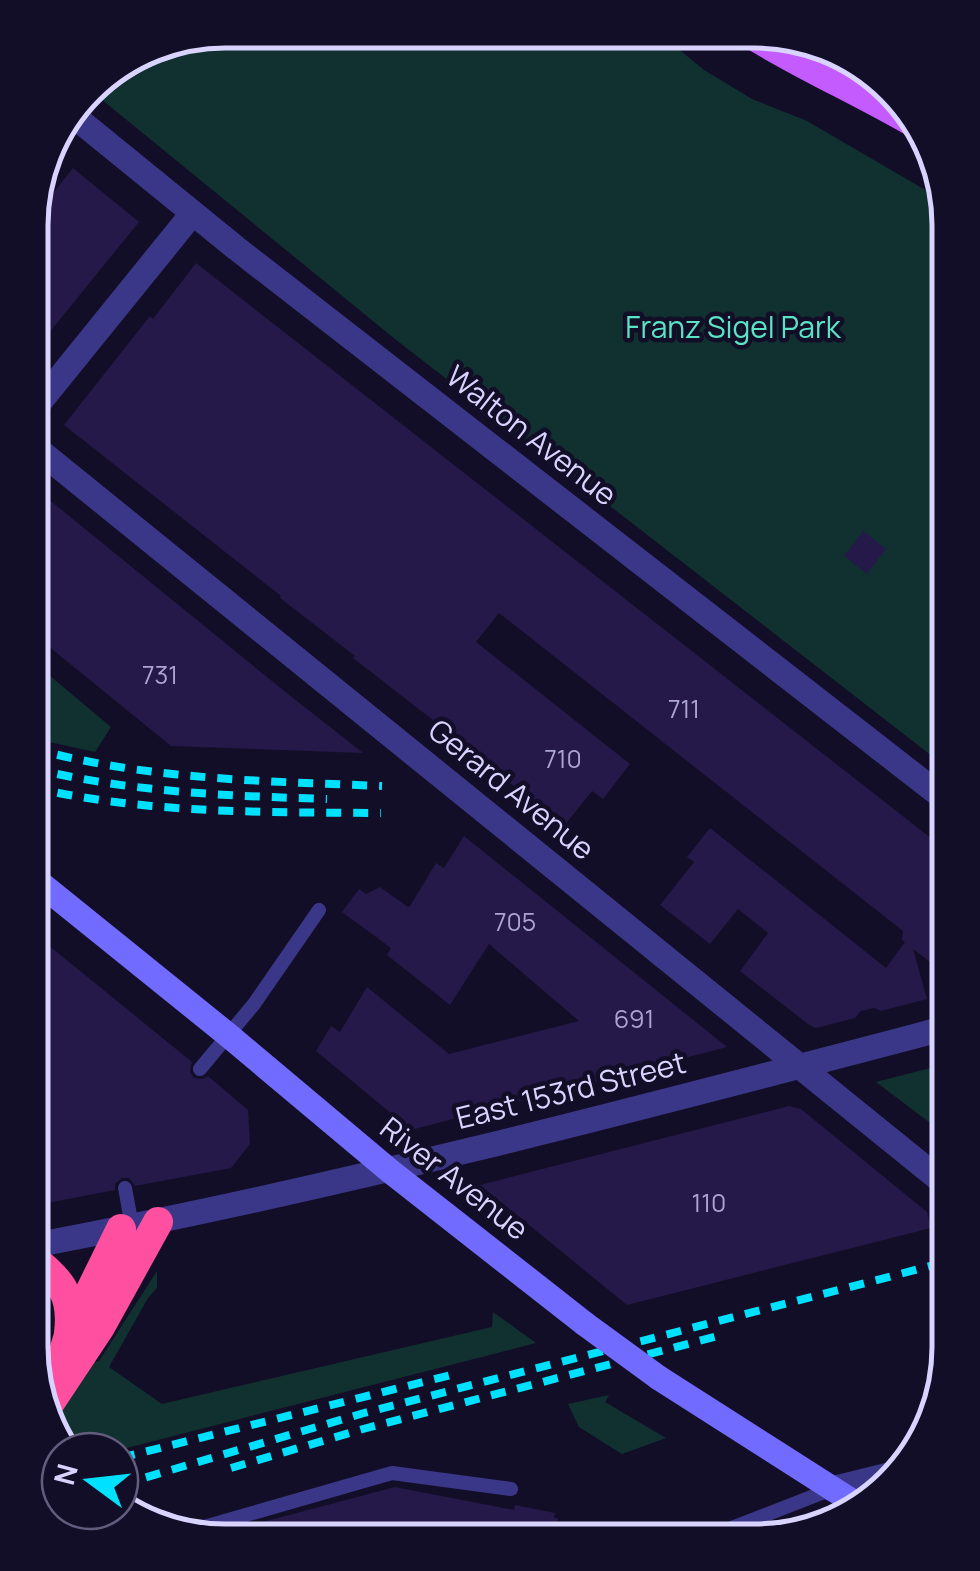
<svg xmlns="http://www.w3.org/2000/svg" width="980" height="1571" viewBox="0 0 980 1571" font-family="Manrope,sans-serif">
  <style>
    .green { fill: #113130 }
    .building { fill: #241948 }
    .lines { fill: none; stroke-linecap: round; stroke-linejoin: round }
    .service { stroke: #3b3788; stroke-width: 14 }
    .minor { stroke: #3b3788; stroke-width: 25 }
    .secondary { stroke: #716bff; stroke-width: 25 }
    .primary { stroke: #c45bff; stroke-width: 25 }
    .motorway { stroke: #ff4fa0; stroke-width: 30 }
    .rail { stroke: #00e1ff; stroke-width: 8; stroke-dasharray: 15 12; stroke-linecap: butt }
    .secondary-bridge { stroke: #716bff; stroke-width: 25 }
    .labels { text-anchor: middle; stroke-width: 9; stroke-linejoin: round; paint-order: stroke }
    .number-label { font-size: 25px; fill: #aca5d1 }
    .park-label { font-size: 30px; fill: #59e5c5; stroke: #130e27 }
    .street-label { font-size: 30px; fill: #d9d4ff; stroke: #130e27 }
    .rim { fill: none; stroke: #d9d4ff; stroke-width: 5 }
  </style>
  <rect width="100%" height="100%" fill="#130e27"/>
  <path class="green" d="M225,30L659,33L704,70L752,99L807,121L946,202L950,225V770L395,339L90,90L96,79Z
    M31,660L111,727L95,752L31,738Z
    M950,1063V1138L876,1082Z
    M157,1271V1288L148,1298L109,1367L162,1404L492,1327L493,1312L536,1343L115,1451H68L45,1420L36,1379L39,1374L99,1361Z
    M609,1395L605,1402L666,1438L622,1454L579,1427L568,1404Z"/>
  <path class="building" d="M73,168L139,222L31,355L32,225L41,213L39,211Z
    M196,263L950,853V977L913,949L927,999L881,1011L874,1008L861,1011L855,1018L820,1027L815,1028L808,1024L740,971L768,933L738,909L710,944L660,905L694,862L687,857L710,828L886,968L905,942L902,940L903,931L499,613L476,642L630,764L603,799L592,791L564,826L495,771L496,769L353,658L355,656L280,598L281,596L64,425L150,316L153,319Z
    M31,485L278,686L363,753L171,746L31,632Z
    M863,531L886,549L867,574L844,556Z
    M464,836L651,986L727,1047L411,1130L316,1051L331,1026L340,1032L367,987L449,1054L579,1021L489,944L450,1005L387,955L391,948L342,912L359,889L366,894L380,887L408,907L410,906L436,863L444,868Z
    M31,931L192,1062L190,1072L194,1078L203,1079L208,1076L248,1110L250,1144L231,1168L135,1186L129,1178H122L115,1184V1190L42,1204L36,1196H30Z
    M789,1106L801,1109L927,1212L931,1228L627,1305L480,1185Z
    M395,1487L514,1510L515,1505L555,1513L554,1518H558L554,1540L218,1539L217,1534Z"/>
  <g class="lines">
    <path class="service" d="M200,1069L254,1004L319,910
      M125,1188L132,1226
      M32,1206L39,1244
      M183,1533L392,1473L511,1489
      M698,1541L832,1489"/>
    <path class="minor" d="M75,117L236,248L950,803
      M31,413L192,214
      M31,444L950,1188
      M30,1246C340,1188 645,1107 950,1027
      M832,1489L901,1472"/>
    <path class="secondary" d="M31,876L228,1035L390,1171L585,1324
      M659,1378L858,1505"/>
    <path class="primary" d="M745,33C801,68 861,94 917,127"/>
    <path class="motorway" d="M30,1256C59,1280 74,1292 69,1333
      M57,1375L69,1335L121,1229
      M43,1413L100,1327L158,1222"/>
    <path class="rail" d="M31,748C146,780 264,781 382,786
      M31,768C128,792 227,796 327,799
      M31,787C146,814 263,812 381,813
      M120,1458L455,1374
      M231,1468L363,1429L718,1336
      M120,1485L364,1413L950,1261"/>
    <path class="secondary-bridge" d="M585,1324L659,1378"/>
  </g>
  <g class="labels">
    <g class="number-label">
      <text x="160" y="684">731</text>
      <text x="684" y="718">711</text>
      <text x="563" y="768">710</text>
      <text x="515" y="931">705</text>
      <text x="634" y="1028">691</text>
      <text x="709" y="1212">110</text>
    </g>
    <g class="park-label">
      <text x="733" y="338">Franz Sigel Park</text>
    </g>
    <g class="street-label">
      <text transform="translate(531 436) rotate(38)" y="10">Walton Avenue</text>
      <text transform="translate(511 790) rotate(39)" y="10">Gerard Avenue</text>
      <text transform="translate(571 1091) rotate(-14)" y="10">East 153rd Street</text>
      <text transform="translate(454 1179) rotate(38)" y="10">River Avenue</text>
    </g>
  </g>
  <path d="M0 0H980V1571H0ZM225 48H755A177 177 0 0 1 932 225V1347A177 177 0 0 1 755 1524H225A177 177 0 0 1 48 1347V225A177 177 0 0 1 225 48Z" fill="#130e27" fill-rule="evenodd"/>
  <path class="rim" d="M225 48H755A177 177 0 0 1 932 225V1347A177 177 0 0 1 755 1524H225A177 177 0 0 1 48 1347V225A177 177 0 0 1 225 48Z"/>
  <g transform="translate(90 1481) rotate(285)"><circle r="48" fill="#130e27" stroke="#625d7d" stroke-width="2.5"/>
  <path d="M0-8L18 38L0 25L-18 38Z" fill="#00e1ff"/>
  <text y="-15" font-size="28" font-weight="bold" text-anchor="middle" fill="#d9d4ff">N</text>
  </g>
</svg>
